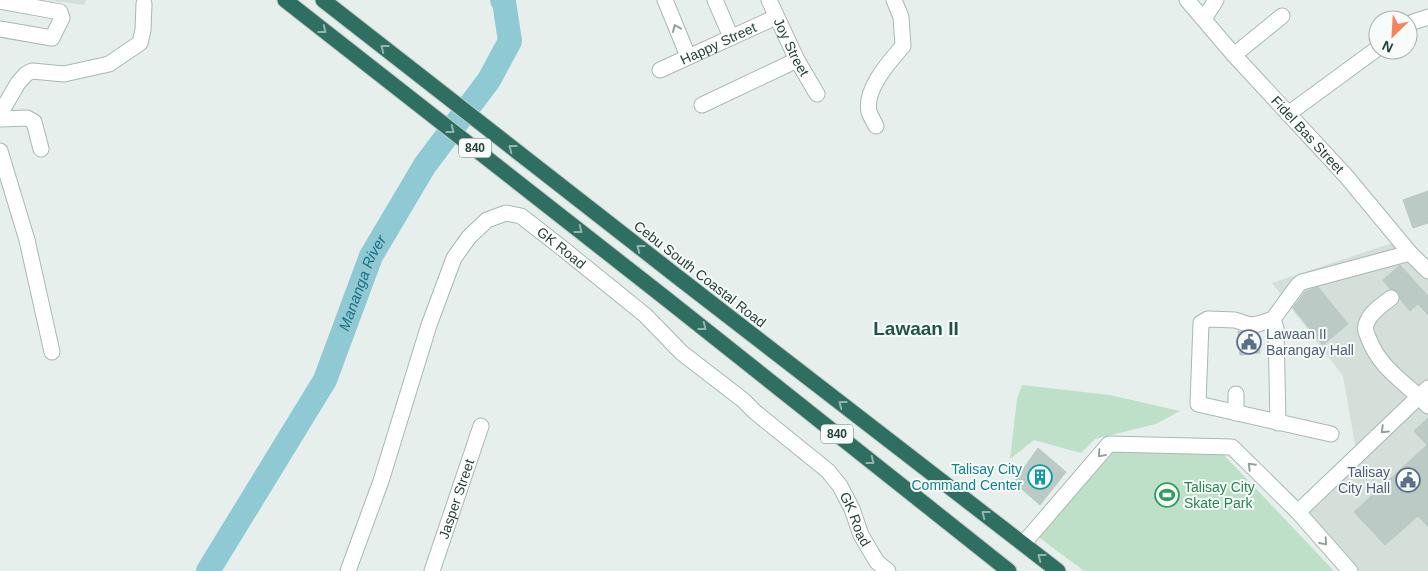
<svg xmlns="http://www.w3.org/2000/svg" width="1428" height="571" viewBox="0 0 1428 571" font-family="Helvetica,sans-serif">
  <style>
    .built { fill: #d4dfda }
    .green { fill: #bfe0c8 }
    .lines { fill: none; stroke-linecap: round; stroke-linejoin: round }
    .river { stroke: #8ec9d4; stroke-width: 24 }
    .building { fill: #bbcac4; stroke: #b8c9c2 }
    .minor-casing { stroke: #a8b8b2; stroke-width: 17 }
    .highway-casing { stroke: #c2cac8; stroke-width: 17 }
    .minor { stroke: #fff; stroke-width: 15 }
    .highway { stroke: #2f6f62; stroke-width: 15 }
    .oneway { stroke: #92a09c }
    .oneway2 { stroke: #93b5ae }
    .labels { text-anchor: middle; stroke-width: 4; stroke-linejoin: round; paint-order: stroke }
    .shield { fill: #f7fbf9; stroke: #637a73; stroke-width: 1 }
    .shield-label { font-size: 12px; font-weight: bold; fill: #24423a }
    .street-label { font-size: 14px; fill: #24423a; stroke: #f7fbf9 }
    .service-label { font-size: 14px; fill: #4e5e75; stroke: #f7fbf9; text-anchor: start }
    .culture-label { font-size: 14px; fill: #0d838f; stroke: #f7fbf9; text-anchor: end }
    .leisure-label { font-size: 14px; fill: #27864d; stroke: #f7fbf9; text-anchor: start }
    .water-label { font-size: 15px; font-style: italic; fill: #1c6f80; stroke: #f7fbf9 }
    .district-label { font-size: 19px; font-weight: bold; fill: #1f5548; stroke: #f7fbf9 }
  </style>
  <rect width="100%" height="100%" fill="#e6efeb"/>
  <path class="built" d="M48,0H86L84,5Z
    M1395,242L1428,279V571H1359L1296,503L1356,450L1343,376L1272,283Z"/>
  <path class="green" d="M1022,385L1110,395L1180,411L1156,424L1095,439L1081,453L1034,440L1010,459L1017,399Z
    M1112,448L1224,455L1334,571H1084L1037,536Z"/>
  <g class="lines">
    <path class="river" id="s1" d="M208,571L325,380L371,256L425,165L489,80L510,41L504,2L502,0"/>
  </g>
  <path class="building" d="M1428,191V223L1413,228L1403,200Z
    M1400,265L1428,296V315L1418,304L1410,311L1400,299L1398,292L1390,289L1383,280Z
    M1318,287L1348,324L1323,345L1293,308L1305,292Z
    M1238,331L1247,334L1258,333L1260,353L1240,355Z
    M1428,418V527L1418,516L1385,545L1354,512L1427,445L1414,431Z
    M1038,448L1066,472L1040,505L1014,482Z"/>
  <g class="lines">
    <g class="minor-casing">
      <g id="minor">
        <path d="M665,0L688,56"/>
        <path d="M715,0L731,37"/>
        <path id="s2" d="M769,0L797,60L817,94"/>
        <path id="s3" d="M1187,0L1234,55L1346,176L1410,253L1428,271"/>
        <path d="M0,1L60,12L62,18L52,38L0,29"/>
        <path d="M1204,19L1216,0"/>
        <path d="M1408,26L1413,22L1428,17"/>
        <path d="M1234,55L1282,16"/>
        <path id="s4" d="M660,70L776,17"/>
        <path d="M702,105L797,60"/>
        <path d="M0,114L18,83L26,74L32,71L64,74L109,64L140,43L143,30L144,4"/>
        <path d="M1288,114L1378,48"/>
        <path d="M0,119L27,118L34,122L41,149"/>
        <path d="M876,126C874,122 871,117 869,112C864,89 890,61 903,46L901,17L894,0"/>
        <path d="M0,151L27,240L52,352"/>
        <path d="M1391,298C1383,304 1371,312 1367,322C1364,328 1366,332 1368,337C1381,371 1405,381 1428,406"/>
        <path d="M1273,319L1276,329L1278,423"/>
        <path d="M1236,394V413"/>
        <path d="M1331,434L1198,404L1201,323L1208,319L1235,320L1250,325L1258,324L1273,319L1298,285L1302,282L1410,253"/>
        <path d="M1298,512L1428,388"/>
        <path d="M1023,544L1109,444L1232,447L1298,512L1350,571"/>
        <path id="s5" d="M348,571L381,481L429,325L454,258L469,237L487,220L506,213L521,216L562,248L645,315L682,353L743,400L755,412L828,471L840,486L852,509L861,535L877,562L888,571"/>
        <path id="s6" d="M432,571L481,426"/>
      </g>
    </g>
    <g class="highway-casing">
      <path id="highway" d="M285,0L664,297L1009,571
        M323,0L679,278L1058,571"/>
    </g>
    <use href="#minor" class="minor"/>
    <use href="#highway" class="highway"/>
  </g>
  <defs><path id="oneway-chevron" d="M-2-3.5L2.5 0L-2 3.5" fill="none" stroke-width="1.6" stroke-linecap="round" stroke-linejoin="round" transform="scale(1.25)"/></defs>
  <g class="oneway">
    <use href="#oneway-chevron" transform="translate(676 28) rotate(-113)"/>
    <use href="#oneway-chevron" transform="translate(1384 430) rotate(136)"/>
    <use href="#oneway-chevron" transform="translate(1101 454) rotate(131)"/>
    <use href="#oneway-chevron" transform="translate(1251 466) rotate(-135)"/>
    <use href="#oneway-chevron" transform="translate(1324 542) rotate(49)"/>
  </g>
  <g class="oneway2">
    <use href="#oneway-chevron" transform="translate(323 30) rotate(38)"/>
    <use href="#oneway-chevron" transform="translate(384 48) rotate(-142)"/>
    <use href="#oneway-chevron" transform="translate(451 130) rotate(38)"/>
    <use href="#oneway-chevron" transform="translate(512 148) rotate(-142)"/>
    <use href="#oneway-chevron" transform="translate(579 230) rotate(38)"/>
    <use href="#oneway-chevron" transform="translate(640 248) rotate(-142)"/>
    <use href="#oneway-chevron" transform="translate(703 327) rotate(38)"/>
    <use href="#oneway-chevron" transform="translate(842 404) rotate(-142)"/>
    <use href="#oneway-chevron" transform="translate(871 461) rotate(38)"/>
    <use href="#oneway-chevron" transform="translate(985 514) rotate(-142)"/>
    <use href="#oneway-chevron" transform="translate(1041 557) rotate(-142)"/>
  </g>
  <defs>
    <g id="civic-ring" transform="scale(1.25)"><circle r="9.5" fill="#f7fbf9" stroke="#5c6f8a" stroke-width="1.5"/><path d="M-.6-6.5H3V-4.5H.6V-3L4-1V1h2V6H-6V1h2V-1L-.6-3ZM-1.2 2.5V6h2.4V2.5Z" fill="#5c6f8a"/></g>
    <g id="building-ring" transform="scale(1.25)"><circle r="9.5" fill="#f7fbf9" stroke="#0f9aa8" stroke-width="1.5"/><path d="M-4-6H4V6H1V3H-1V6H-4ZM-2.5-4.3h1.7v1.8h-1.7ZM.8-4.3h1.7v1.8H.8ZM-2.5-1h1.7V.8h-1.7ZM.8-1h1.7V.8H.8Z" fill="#0f9aa8"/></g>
    <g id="stadium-ring" transform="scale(1.25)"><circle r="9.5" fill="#f7fbf9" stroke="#2e9e5b" stroke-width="1.5"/><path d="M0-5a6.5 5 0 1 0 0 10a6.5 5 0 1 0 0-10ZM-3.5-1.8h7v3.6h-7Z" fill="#2e9e5b"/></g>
  </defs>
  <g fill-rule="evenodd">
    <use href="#civic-ring" x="1249" y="342"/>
    <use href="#building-ring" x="1040" y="477"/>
    <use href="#civic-ring" x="1408" y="480"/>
    <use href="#stadium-ring" x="1167" y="495"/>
  </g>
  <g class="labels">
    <g class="shield">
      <rect x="459" y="138.5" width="32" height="19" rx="4"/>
      <rect x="821" y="424.5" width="32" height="19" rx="4"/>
    </g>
    <g class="shield-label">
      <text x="475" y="152">840</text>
      <text x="837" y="438">840</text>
    </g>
    <g class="street-label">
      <text dy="5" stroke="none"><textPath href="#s4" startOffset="64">Happy Street</textPath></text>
      <text dy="5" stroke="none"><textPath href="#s2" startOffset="52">Joy Street</textPath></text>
      <text dy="5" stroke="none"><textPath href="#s3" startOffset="181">Fidel Bas Street</textPath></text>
      <text dy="5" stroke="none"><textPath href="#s5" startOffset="468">GK Road</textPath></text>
      <text transform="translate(700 274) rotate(38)" y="5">Cebu South Coastal Road</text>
      <text dy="5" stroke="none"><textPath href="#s6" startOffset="76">Jasper Street</textPath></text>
      <text dy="5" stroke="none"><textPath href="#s5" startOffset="872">GK Road</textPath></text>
    </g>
    <g class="service-label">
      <text x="1266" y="339">Lawaan II<tspan x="1266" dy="16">Barangay Hall</tspan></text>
      <text x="1390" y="477" text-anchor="end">Talisay<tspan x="1390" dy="16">City Hall</tspan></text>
    </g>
    <g class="culture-label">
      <text x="1022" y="474">Talisay City<tspan x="1022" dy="16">Command Center</tspan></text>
    </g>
    <g class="leisure-label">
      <text x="1184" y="492">Talisay City<tspan x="1184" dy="16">Skate Park</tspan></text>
    </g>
    <g class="water-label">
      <text dy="5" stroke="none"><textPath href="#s1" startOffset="328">Mananga River</textPath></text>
    </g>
    <g class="district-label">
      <text x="916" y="335">Lawaan II</text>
    </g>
  </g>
  <g transform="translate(1393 35) rotate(205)"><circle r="24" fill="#f7fbf9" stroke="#a3b1ad"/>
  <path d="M0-4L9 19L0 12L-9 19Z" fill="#f4845f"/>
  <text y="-8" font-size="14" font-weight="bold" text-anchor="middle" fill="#24423a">N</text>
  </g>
</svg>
